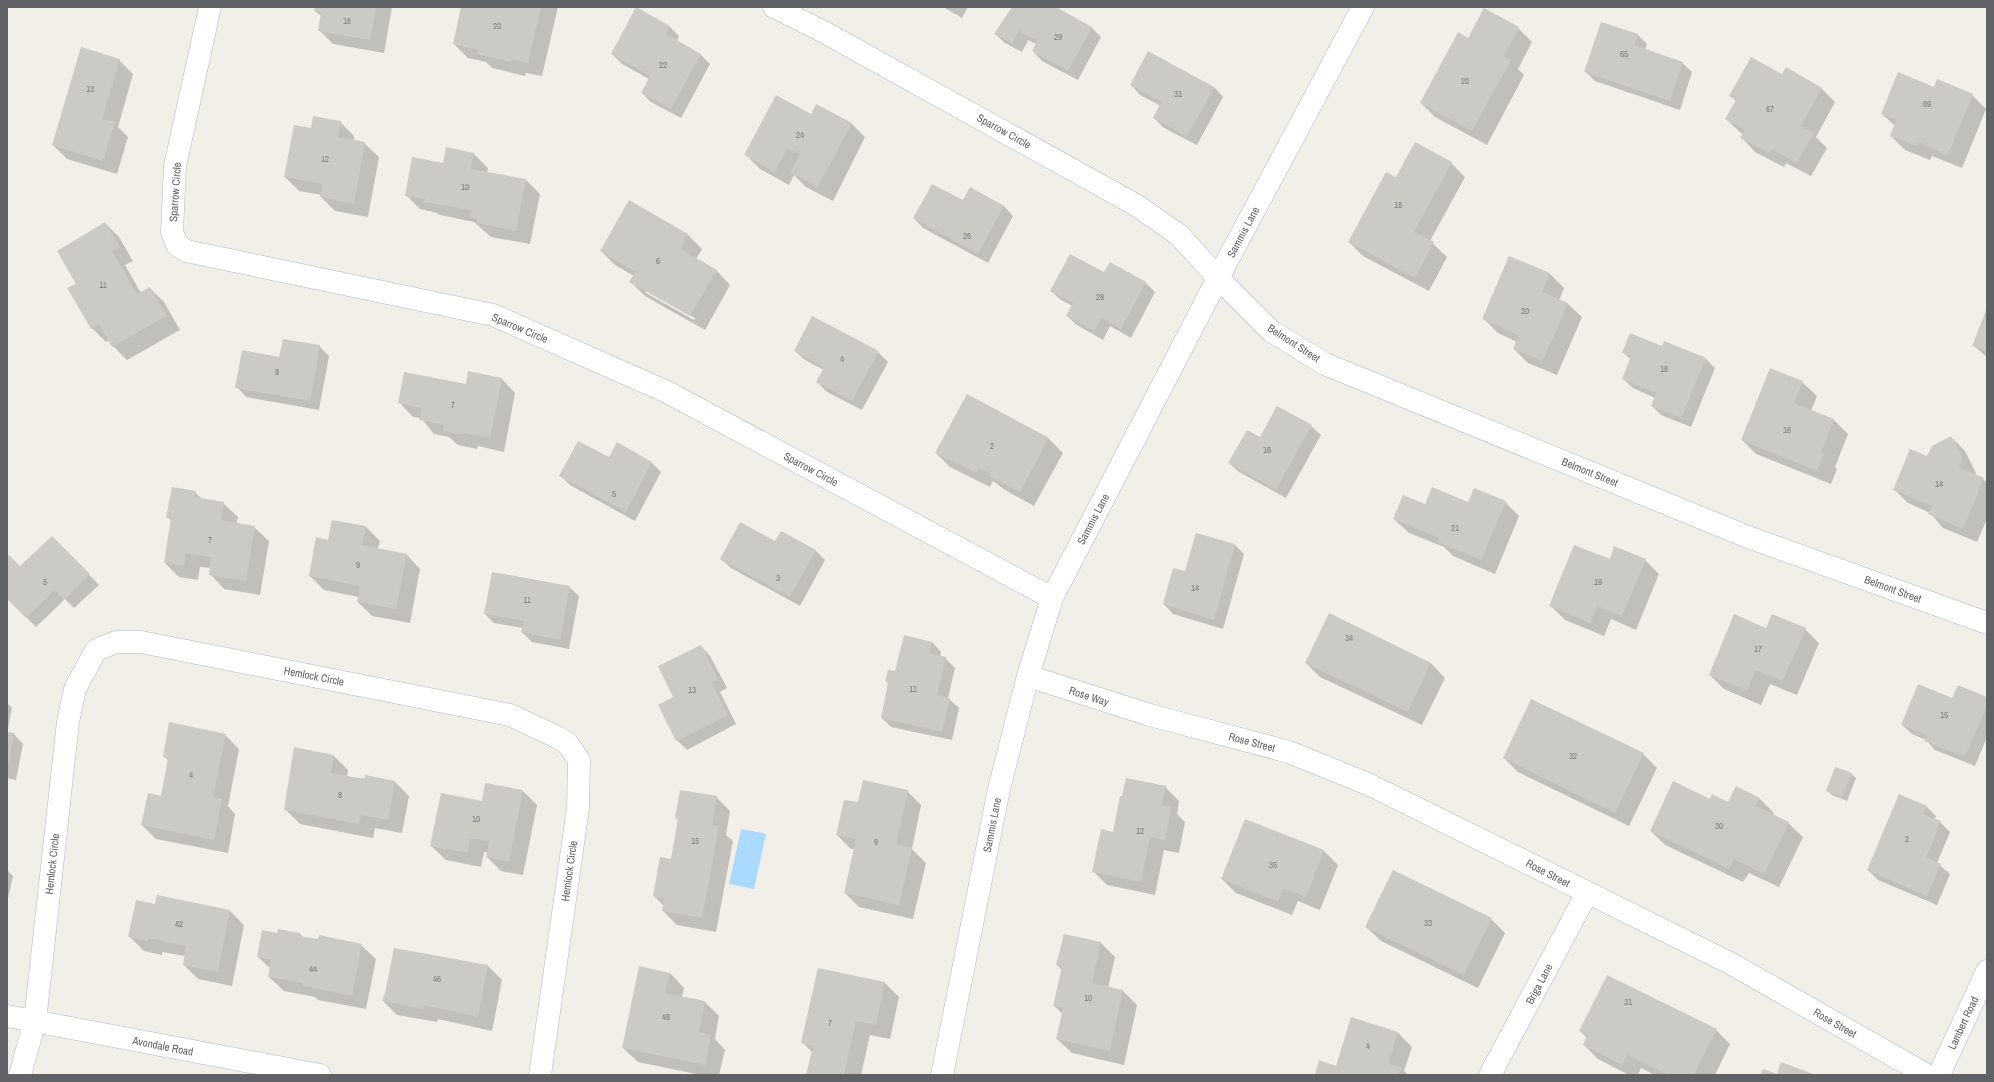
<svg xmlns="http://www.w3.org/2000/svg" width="1994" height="1082" viewBox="0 0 1994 1082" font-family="'Archivo Narrow',sans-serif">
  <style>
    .water { fill: #aadaff }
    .shadow { fill: #0003; fill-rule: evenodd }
    .building { fill: #cccac5 }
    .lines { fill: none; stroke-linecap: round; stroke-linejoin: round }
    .street-casing { stroke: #b5b8bc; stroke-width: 23 }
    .street { stroke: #fff; stroke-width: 22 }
    .labels { text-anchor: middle; stroke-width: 4; stroke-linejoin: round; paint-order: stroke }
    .number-label { font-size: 9px; fill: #7a7d7f }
    .street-label { font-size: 11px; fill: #5f6368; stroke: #fff }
  </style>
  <rect width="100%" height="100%" fill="#f1efe8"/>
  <path class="water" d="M741,829L766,834L754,889L729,884Z"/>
  <path class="shadow" d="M316,7H392L384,53L333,44L319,30L322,17L315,11Z
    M462,7H558L542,76L526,73L525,76L492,68L486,62L468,58L454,44Z
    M943,7H968L962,18Z
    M1013,7H1054L1091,27L1101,37L1078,80L1042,61L1033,51L1036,44L1028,40L1022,52L1005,43L995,34L1002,22L1004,23Z
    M637,8L670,27L679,36L677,41L701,55L710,64L681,118L651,102L642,93L649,79L622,64L612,54Z
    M1602,23L1638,35L1647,44L1645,50L1682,63L1692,72L1680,110L1595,81L1585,71Z
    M1518,28L1532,42L1518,69L1524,75L1487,145L1435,117L1421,103L1469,39Z
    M119,60L133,74L118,127L128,137L117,174L67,159L53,145Z
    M1131,85L1214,87L1223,97L1197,145L1164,128L1154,118L1161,106L1140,95Z
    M1821,88L1835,102L1816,137L1827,148L1811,176L1786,163L1784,167L1755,152L1741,137L1743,135L1726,119L1736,101L1730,95Z
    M1935,88L1972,95L1986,109L1962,168L1932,156L1930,160L1905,150L1891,136L1895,126L1882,114Z
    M812,115L851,123L865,137L833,201L806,187L794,175L789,185L760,169L746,155Z
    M340,122L354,136V141L364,143L379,157L368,217L335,211L321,197L322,195L299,191L285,177Z
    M474,154L488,168L487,173L526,180L540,194L530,244L491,237L474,222L440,215L437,213L420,209L406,195L444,164Z
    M1451,163L1465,177L1430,241L1447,257L1429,291L1363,256L1349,242L1396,179Z
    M970,188L1004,206L1013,216L988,263L923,228L914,218L963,202Z
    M105,223L119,237L133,261L125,265L141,293L150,288L164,302L180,330L127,360L113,346L110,340L106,342L92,328L77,284Z
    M688,235L702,249L696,259L716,270L730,285L705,330L645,296L631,282L634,276L615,265L601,251ZM646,290L695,318L694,320L646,293Z
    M1110,264L1146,283L1155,292L1131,338L1110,326L1103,340L1077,325L1067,316L1072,306L1061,300L1051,291L1105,273Z
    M1550,274L1564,288L1559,300L1567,303L1582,317L1557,375L1528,363L1514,349L1517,342L1498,333L1484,319Z
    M1987,310V357L1974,346Z
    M319,346L329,356L319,410L246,397L237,387L280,358Z
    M1663,348L1706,359L1715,368L1691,427L1661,415L1652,406L1655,398L1633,388L1623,379L1631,360L1623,352Z
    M795,351L878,352L888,362L862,410L827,392L817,382L824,370L805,360Z
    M501,378L515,393L504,452L478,446L477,449L458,445L449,437L434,434L421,418L413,417L399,402Z
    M1802,382L1817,396L1811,411L1834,420L1848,434L1835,467L1837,469L1831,484L1756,454L1742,440Z
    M967,395L1049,439L1063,453L1034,506L1005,490L993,481L990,487L950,467L936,453Z
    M1311,426L1321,435L1286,498L1239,472L1229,463L1260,438Z
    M1951,437L1965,451L1976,473L1975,475L1987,482V519L1977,542L1943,528L1930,513L1908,503L1894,489Z
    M617,444L652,463L661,472L635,521L570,485L561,476L609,459Z
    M195,492L202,499L223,503L238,517L236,524L254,527L269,541L260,595L224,589L210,574L211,568L200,567L198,580L179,577L165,563L172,521L167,517Z
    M1505,502L1519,516L1495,574L1453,556L1444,547L1409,533L1394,519L1425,506Z
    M366,527L380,541L378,549L406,554L420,569L410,623L372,616L358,602L359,597L324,590L310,576L329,541Z
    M782,532L816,551L825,560L800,606L731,568L721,559L776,543Z
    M1196,534L1235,545L1244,554L1223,629L1173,614L1164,604L1185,572Z
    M52,537L99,585L74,608L65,599L36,627L7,598V558L20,567Z
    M1610,560H1645L1659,574L1636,630L1611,619L1604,636L1565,620L1550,605Z
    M569,587L579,596L569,649L532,642L522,632L523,628L494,623L485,614Z
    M1330,614L1431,663L1445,678L1422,725L1320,677L1306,663Z
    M1766,629H1805L1819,643L1797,695L1770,684L1761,705L1724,689L1710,675Z
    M932,642L941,652L940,657L945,658L955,668L948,698L959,708L952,740L891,727L882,718L889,684L886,681Z
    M701,646L710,656L727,688L720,692L736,724L687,750L677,740L674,697Z
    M1987,698V737L1975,766L1935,750L1926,740L1912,734L1902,725L1953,700Z
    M7,703L12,708L7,733L14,734L23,744L16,780L7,778Z
    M225,735L239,749L228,806L235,814L228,853L156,839L142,825L161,797L169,761L164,756Z
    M295,748L334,756L348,770L347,777L395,782L409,796L402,833L375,828L373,838L300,824L285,809Z
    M1643,754L1657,768L1629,826L1518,772L1504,758Z
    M1851,774L1856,778L1847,801L1832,795L1827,790Z
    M1165,787L1179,801L1177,814L1185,822L1179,853L1164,850L1155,895L1107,885L1093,871L1114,833Z
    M1736,788L1760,799L1774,813L1773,815L1788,823L1803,837L1779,887L1749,873L1743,882L1665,845L1651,831L1710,800L1729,803Z
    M523,791L537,805L523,875L501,871L487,857L488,852H484L481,867L446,860L431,846L483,802Z
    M907,791L921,805L912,849L926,863L913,919L859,907L845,893L855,849H851L837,835L859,803Z
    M716,797L730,811L726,835L733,841L716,932L677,925L663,911L664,906L654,896L672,860L679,821L676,818Z
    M1926,806L1936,816L1934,820L1940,822L1950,832L1937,863L1950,874L1937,905L1878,880L1868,870Z
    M1324,851L1338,865L1320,910L1298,901L1292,915L1236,893L1222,879Z
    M7,870L13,876L7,903Z
    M156,905L230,911L244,925L232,986L198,979L184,965L185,956L162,952V955L144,951L130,937Z
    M1491,919L1505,933L1478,988L1381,941L1366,927Z
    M278,934H300L303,938L361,945L376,959L366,1009L318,1000L315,997L284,991L269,977L271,969L258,957Z
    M1064,935L1101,943L1115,957L1108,988L1123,991L1137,1005L1124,1065L1072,1053L1057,1039L1063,1014L1054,1006L1062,970L1057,965Z
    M488,966L502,980L492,1031L438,1019L437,1022L397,1015L383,1001Z
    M818,969L885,983L899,997L890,1039L870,1035L861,1075H807L812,1052L802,1042Z
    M670,973L684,988L682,997L705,1002L719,1016L715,1039L725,1050L719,1075H701L638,1062L623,1048Z
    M1716,1030L1730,1044L1715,1075H1655L1641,1068L1638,1075H1629L1598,1059L1584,1045L1587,1038L1580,1031Z
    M1398,1033L1412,1047L1404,1071L1408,1075H1316L1337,1067Z"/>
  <path class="building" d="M315,7H376L370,40L318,31L321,12L314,11Z
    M461,7H541L528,63L512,59L511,62L477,54L478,50L453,44Z
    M636,7L670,26L666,34L701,54L671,109L641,93L650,76L611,54Z
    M1012,7H1056L1092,27L1068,71L1032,51L1037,41L1019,31L1012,43L994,34Z
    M1484,8L1519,27L1504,56L1511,60L1472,131L1420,103L1458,32L1468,38Z
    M1601,22L1638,34L1634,45L1683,62L1670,101L1584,72Z
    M81,47L120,59L102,119L115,122L103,161L52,145Z
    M1148,51L1214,87L1187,137L1153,118L1161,102L1130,85Z
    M1751,57L1782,74L1786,67L1822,88L1801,126L1814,133L1797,163L1772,149L1770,154L1740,138L1745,130L1725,119L1736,100L1729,96Z
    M1898,72L1934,87L1937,79L1973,94L1948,155L1918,142L1916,146L1890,136L1896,120L1881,114Z
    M776,95L811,114L816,104L852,123L818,187L790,173L800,154L787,148L775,172L744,155Z
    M313,116L341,121L338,137L365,142L354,204L320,197L323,184L284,177L294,125L311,128Z
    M1415,142L1452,162L1414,232L1434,242L1415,278L1348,242L1386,172L1396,177Z
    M446,147L474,153L471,169L526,179L516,231L476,223L477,219L469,217L471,210L424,202L425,199L405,196L412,157L443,163Z
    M932,184L963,200L970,187L1004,206L978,254L913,218Z
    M629,200L688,234L680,249L717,270L690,316L629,282L635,272L600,251Z
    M105,222L120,247L112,251L137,294L150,287L167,316L112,347L99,324L91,329L67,288L76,284L57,251Z
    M1070,254L1104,272L1110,262L1146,282L1121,329L1101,318L1094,331L1066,316L1073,303L1050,291Z
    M1509,256L1550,273L1542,292L1568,303L1543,361L1513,349L1519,335L1482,319Z
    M1987,308V351L1972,346Z
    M812,316L879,351L852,401L816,382L824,367L794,351Z
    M1630,333L1662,346L1664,341L1706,358L1681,418L1651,406L1656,393L1622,379L1631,356L1622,353Z
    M283,339L320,345L310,401L235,388L242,350L279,357Z
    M1770,368L1803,381L1794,403L1834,419L1821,453L1824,454L1817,471L1741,440Z
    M468,371L502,378L490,438L464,433L463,435L443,431L444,425L419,420L422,408L398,403L404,372L466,384Z
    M967,394L1049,438L1020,492L989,476L991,474L979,468L976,473L935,453Z
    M1277,406L1312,425L1276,490L1228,463L1247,430L1260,437Z
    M1951,436L1963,458L1959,467L1984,478L1963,529L1928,514L1932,506L1893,490L1910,449L1927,456L1932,446Z
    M578,441L609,457L617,442L652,462L626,512L559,476Z
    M172,487L196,491L195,497L224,502L221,520L255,526L246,581L209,575L211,557L186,553L184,566L164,563L171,518H166Z
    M1432,487L1468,502L1474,488L1506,501L1481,560L1437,542L1439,538L1393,519L1403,495L1425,504Z
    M332,520L366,526L362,545L407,554L396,609L357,602L360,586L309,576L316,537L328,540Z
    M740,522L775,541L781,531L816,550L790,597L720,559Z
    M1196,533L1235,544L1214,620L1163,604L1173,568L1185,571Z
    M52,536L90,574L64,600L55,590L26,618L7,599V556L9,555L20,566Z
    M1574,545L1610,559L1614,546L1646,559L1622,616L1597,606L1590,623L1549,606Z
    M492,572L570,586L560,640L521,632L524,621L484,614Z
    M1329,613L1431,663L1408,712L1305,663Z
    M1734,614L1766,628L1772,614L1806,628L1783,681L1756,670L1747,691L1709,675Z
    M904,635L932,642L930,653L946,657L937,695L950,698L942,732L881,718L888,682L885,681L888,670L895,671Z
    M701,645L718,679L711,682L728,715L676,741L658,705L673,697L658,666Z
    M1918,684L1952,698L1958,685L1987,697V706L1965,757L1924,741L1927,736L1901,725Z
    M1531,699L1644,753L1615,813L1503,758Z
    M169,722L226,734L213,797L222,799L214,840L141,825L148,793L161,796L168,758L163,757Z
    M7,732L14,733L8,767H7Z
    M294,747L334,755L331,773L364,779L365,775L395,781L388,820L361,815L359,824L284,810Z
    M1835,767L1852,773L1842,797L1826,791Z
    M1126,778L1166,786L1162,805L1171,807L1165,840L1150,837L1141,882L1092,872L1101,829L1113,832L1120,796H1122Z
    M863,780L908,790L896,844L912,848L899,905L844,893L856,839L836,835L844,800L858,802Z
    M1673,781L1710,799L1712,794L1728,802L1736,786L1760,798L1756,806L1789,822L1764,874L1734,859L1729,869L1650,831Z
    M485,783L523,790L509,862L486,857L489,841L470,838L467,853L430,846L441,793L482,801Z
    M680,790L717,796L712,825L719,826L702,918L662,911L664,898L653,896L660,857L671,859L678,819L675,818Z
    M1899,794L1927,806L1923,814L1941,821L1926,857L1941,864L1927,896L1867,870Z
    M1245,819L1324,850L1306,897L1283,888L1278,902L1221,879Z
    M1393,870L1492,918L1464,975L1365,927Z
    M157,895L230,910L218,972L183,965L186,946L148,938V941L128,937L136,900L155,904Z
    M278,929L300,933L299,936L318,939L319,935L362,944L352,996L303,986V983L268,977L271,960L257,957L262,930L277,933Z
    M1064,934L1101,942L1092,983L1123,990L1110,1051L1056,1039L1063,1008L1053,1006L1062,967L1056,965Z
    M394,948L488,965L478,1017L424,1005L423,1009L382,1001L385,993Z
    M639,966L670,973L665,993L705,1001L699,1032L711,1035L705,1065L622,1048Z
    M818,968L885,982L876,1025L856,1021L844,1075H806L813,1046L801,1043Z
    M1607,975L1717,1029L1694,1075H1668L1627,1055L1622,1065L1583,1045L1587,1035L1579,1031Z
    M1351,1017L1398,1032L1388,1064L1403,1068L1398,1075H1315L1319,1060L1336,1066Z
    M1781,1062L1816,1075H1760L1763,1069L1777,1074Z"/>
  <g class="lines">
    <g class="street-casing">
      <path id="street" d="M210,7L175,166L172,232L177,245L186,251L493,315L667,392L1052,598
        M774,7L824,32L1136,205L1179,235L1218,278L1271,331L1325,364L1748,537L1987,623
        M1028,676L1150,715L1289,752L1368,784L1730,963L1927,1075
        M7,1016L320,1075
        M20,1075L35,1021L68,722L75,689L96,650L116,642H141L510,715L557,737L567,743L579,760L578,808L540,1075
        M942,1075L999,789L1028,676L1052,598L1218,278L1363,7
        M1490,1075L1587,893
        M1939,1075L1987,971"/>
    </g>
    <use href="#street" class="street"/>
  </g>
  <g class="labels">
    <g class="number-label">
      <text x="347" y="24">16</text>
      <text x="497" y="29">20</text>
      <text x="1058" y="40">29</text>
      <text x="1624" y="57">65</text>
      <text x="663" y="68">22</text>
      <text x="1465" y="84">20</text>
      <text x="90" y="92">13</text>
      <text x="1178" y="97">31</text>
      <text x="1927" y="107">69</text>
      <text x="1770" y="112">67</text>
      <text x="800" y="138">24</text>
      <text x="325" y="162">12</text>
      <text x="465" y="190">10</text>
      <text x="1398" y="208">18</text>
      <text x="967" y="239">26</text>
      <text x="658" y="264">6</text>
      <text x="103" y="288">11</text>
      <text x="1100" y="300">28</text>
      <text x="1525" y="314">20</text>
      <text x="842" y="362">4</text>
      <text x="1664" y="372">18</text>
      <text x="277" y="375">9</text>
      <text x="453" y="408">7</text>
      <text x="1787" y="433">16</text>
      <text x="992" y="449">2</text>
      <text x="1267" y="453">16</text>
      <text x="1939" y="487">14</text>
      <text x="614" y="497">5</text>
      <text x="1455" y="531">21</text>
      <text x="210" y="543">7</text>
      <text x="358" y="568">9</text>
      <text x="778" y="581">3</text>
      <text x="45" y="585">5</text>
      <text x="1598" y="585">19</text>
      <text x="1195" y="591">14</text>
      <text x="527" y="603">11</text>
      <text x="1349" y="641">34</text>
      <text x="1758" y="652">17</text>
      <text x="913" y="692">11</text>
      <text x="692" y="693">13</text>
      <text x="1944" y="718">15</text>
      <text x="1573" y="759">32</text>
      <text x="191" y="778">4</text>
      <text x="340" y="798">8</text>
      <text x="476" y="822">10</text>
      <text x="1719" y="829">30</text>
      <text x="1140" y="834">12</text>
      <text x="1907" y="842">2</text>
      <text x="695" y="844">15</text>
      <text x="876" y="845">9</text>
      <text x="1273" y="868">35</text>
      <text x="1428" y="926">33</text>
      <text x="179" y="927">42</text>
      <text x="313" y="972">44</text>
      <text x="437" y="982">46</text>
      <text x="1088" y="1001">10</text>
      <text x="1628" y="1005">31</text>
      <text x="666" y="1020">48</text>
      <text x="830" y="1026">7</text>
      <text x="1368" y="1049">4</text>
    </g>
    <g class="street-label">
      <text transform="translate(1004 131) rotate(29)" y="4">Sparrow Circle</text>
      <text transform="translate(175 192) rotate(-86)" y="4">Sparrow Circle</text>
      <text transform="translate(1243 232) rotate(-62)" y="4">Sammis Lane</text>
      <text transform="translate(520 328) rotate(23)" y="4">Sparrow Circle</text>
      <text transform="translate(1294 343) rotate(33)" y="4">Belmont Street</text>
      <text transform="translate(811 469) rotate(28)" y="4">Sparrow Circle</text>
      <text transform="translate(1590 472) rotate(22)" y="4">Belmont Street</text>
      <text transform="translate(1093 519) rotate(-62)" y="4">Sammis Lane</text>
      <text transform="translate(1893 589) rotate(20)" y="4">Belmont Street</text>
      <text transform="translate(314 676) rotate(11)" y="4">Hemlock Circle</text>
      <text transform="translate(1089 696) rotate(18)" y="4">Rose Way</text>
      <text transform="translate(1252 742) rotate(15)" y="4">Rose Street</text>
      <text transform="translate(992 825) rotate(-79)" y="4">Sammis Lane</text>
      <text transform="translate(52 864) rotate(-84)" y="4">Hemlock Circle</text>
      <text transform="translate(569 871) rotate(-82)" y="4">Hemlock Circle</text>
      <text transform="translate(1548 873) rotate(27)" y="4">Rose Street</text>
      <text transform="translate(1539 984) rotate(-62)" y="4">Briga Lane</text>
      <text transform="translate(1835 1023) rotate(30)" y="4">Rose Street</text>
      <text transform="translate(1963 1023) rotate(-65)" y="4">Lambert Road</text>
      <text transform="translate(163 1046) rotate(11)" y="4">Avondale Road</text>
    </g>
  </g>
  <rect width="1994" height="1082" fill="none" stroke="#5f6368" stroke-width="16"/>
</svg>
